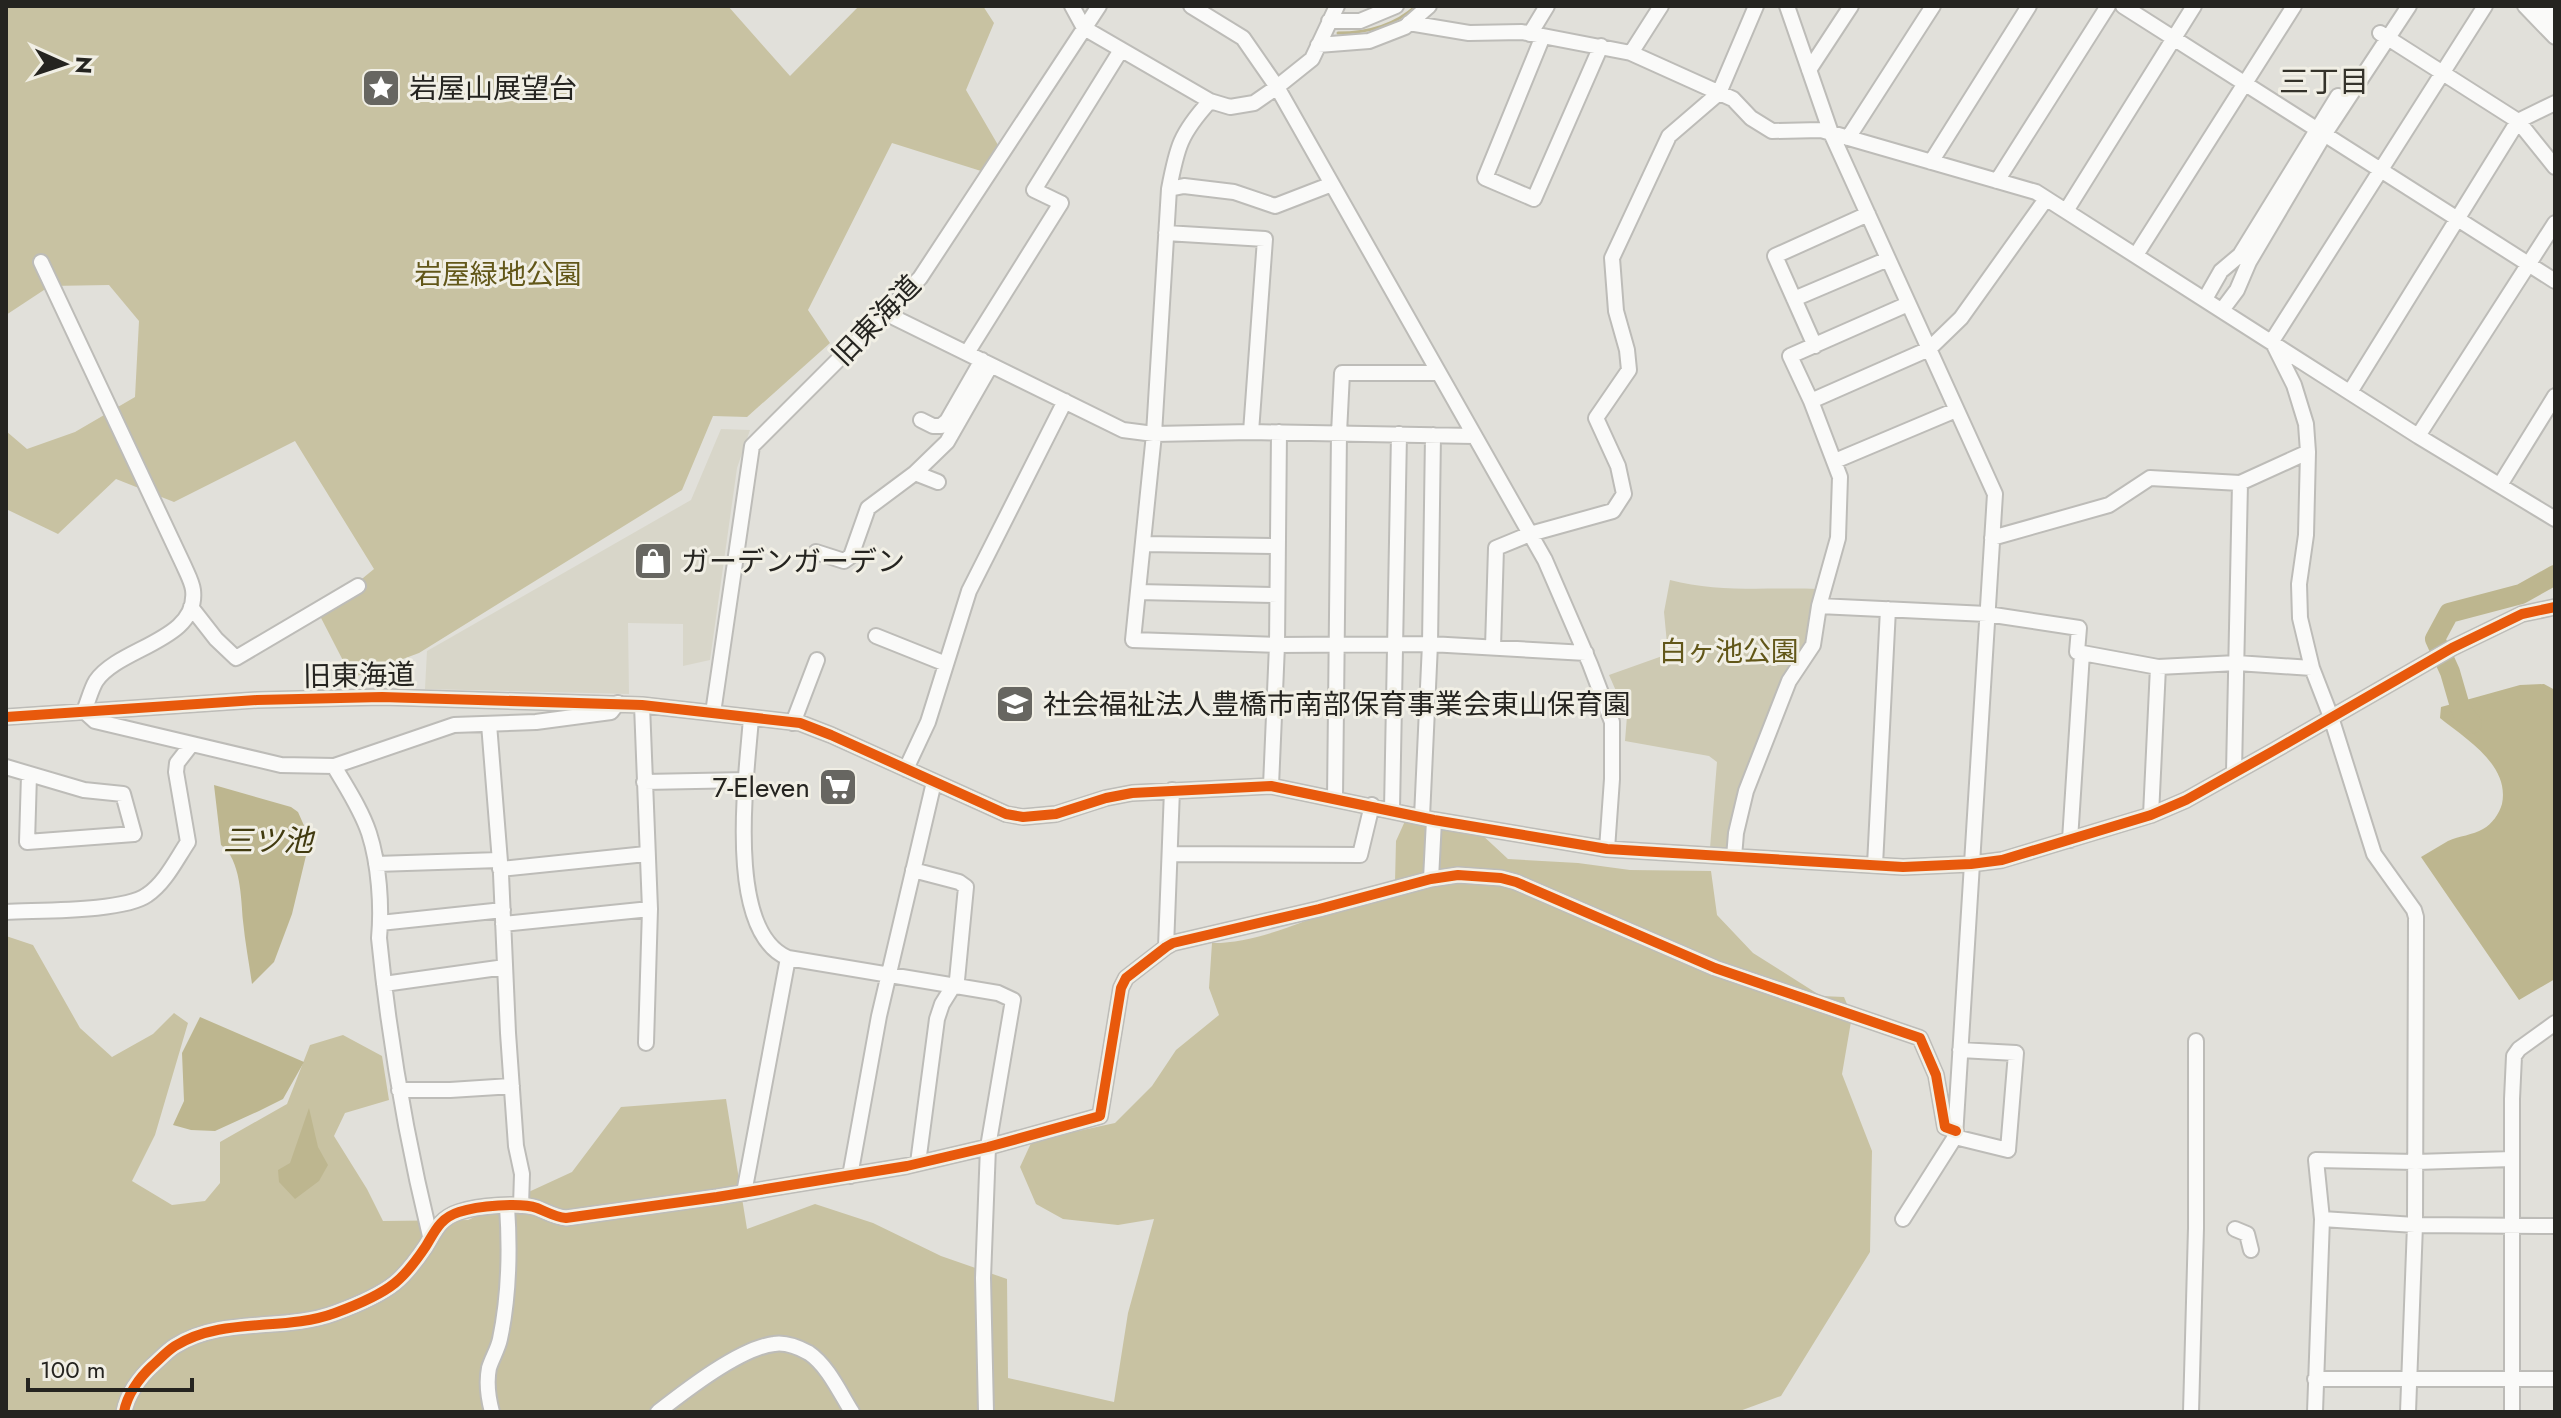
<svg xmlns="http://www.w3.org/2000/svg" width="2561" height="1418" viewBox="0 0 2561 1418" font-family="Jost,'Noto Sans JP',sans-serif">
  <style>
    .built { fill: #d8d6c9 }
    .green { fill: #cdc9b2 }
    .forest { fill: #c8c2a2 }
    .water { fill: #bdb68f }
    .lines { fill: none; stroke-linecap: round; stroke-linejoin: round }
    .stream { stroke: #bdb68f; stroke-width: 3 }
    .river { stroke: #bdb68f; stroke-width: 20 }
    .minor-casing { stroke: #bdbcb8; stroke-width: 18 }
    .minor { stroke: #fafaf9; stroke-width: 14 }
    .cycleway-casing { stroke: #f1efe5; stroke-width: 15 }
    .cycleway { stroke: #e8590c; stroke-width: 10 }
    .labels { text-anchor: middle; stroke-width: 6; stroke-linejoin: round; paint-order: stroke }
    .poi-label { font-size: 28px; fill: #252420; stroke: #f1efe5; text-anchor: start }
    .park-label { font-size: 28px; fill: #625719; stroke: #f1efe5 }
    .street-label { font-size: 28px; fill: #252420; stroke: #f1efe5 }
    .neighbourhood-label { font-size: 30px; fill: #35332b; stroke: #f1efe5 }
    .water-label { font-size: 30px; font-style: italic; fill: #423b10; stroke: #f1efe5 }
  </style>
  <rect width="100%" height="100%" fill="#e1e0da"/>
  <path class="built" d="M721,429L750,430L737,468L710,660L683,666V624L628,623L629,694L425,689L427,651L691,500Z"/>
  <path class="green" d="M1670,580C1718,593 1768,587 1818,589L1807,644L1736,805L1727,851L1710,848L1717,762L1709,756L1625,741L1627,716L1609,675L1668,654L1664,612Z"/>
  <path class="forest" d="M6,6H728L790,76L859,6H983L994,23L966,90L998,145L981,171L892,143L808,310L830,343L747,417L713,416L682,490L419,653L352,678L319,614L374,569L295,441L174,502L116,479L58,534L6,509V431L27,449L75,432L135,397L139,321L109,285L50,286L6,315Z
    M1405,821L1479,832L1508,859L1578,863L1630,870L1711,871L1717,915L1753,953L1821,996L1844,997L1852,1016L1842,1074L1872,1151L1870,1252L1781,1396L1737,1412H6V936L33,945L80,1028L112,1057L153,1034L174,1013L188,1023L155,1135L132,1181L172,1205L205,1201L220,1183V1142L287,1104L310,1045L343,1035L382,1056L389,1100L345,1113L334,1136L367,1189L383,1221L468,1220L572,1172L621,1107L726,1099L747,1229L815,1204L873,1223L941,1256L1007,1279L1008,1378L1114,1402L1128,1313L1154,1219L1118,1225L1063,1219L1036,1204L1020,1167L1032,1141L1115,1123L1152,1086L1176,1050L1219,1015L1209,988L1212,943C1268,944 1342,904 1395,882L1396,841Z"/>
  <path class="water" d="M2544,684L2555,690V979L2519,1000L2421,857C2430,852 2439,846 2448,841C2459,836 2473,835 2483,829C2492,824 2499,814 2502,804C2510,765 2466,739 2440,718L2441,707L2520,685Z
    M214,785L291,807L298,812L310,839L292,914L274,962L252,984C249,963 245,942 243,921C241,899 241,859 221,845Z
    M200,1017L304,1062L283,1099L259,1111L215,1131L191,1130L173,1125L184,1101L182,1053Z
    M309,1108L318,1147L328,1165L319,1181L295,1199L279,1182L278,1170L290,1163Z"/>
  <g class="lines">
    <path class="stream" d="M1338,33C1367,33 1394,26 1416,6"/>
    <path class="river" d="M2472,724L2461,710L2450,672L2435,639L2449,613L2521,594L2555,575"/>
    <g class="minor-casing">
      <path id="minor" d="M1072,6L1084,28L1210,101L1230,107L1254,103L1277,87L1312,59L1337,6
        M1191,6L1243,38L1277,87L1545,560L1590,664L1612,722V779L1607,849
        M1787,6L1831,133L1995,494L1955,1137L1903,1219
        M2123,6L2555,281
        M2525,6L2555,37
        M2542,6L2555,20
        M1329,21H1360L1396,6
        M1409,23L1469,33L1522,32L1631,53L1733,99L1751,118L1772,131L1821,130L2036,192L2418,436L2555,519
        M2380,33L2518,121L2555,167
        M1530,34L1547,6
        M1543,36L1485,178L1534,199L1601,46
        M1318,45L1369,41L1405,27L1429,6
        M1631,53L1661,6
        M1809,70L1851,6
        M1848,138L1933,6
        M1931,162L2029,6
        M1997,181L2108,6
        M1332,184L1275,206L1234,192L1184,186L1169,189L1154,434L1133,640L1277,645L1430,644L1586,653
        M1169,189C1177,147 1180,134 1210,101
        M2066,211L2194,6
        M1166,233L1265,239L1251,432
        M2136,255L2294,6
        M41,262L184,566C187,573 192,582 193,590C199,641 119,647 96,681C91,689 88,702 84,711L95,721L281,765L334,766L454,725L536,722L611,712L618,703
        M1794,299L1888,259
        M2205,299L2221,271L2240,255L2338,96
        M2222,310L2237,290L2249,262L2324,135L2409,6
        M885,313L1123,430L1154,434L1251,432L1474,436
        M1815,346L1775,256L1868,214
        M967,353L1061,203L1034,190L1121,50
        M2350,392L2518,121L2555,103
        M1811,401L1929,349L1961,318L2046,199
        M921,420L933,426H941L947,421L982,360
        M2418,436L2555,223
        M1835,461L1956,410
        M915,473L938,482
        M2500,485L2555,396
        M1992,538L2109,505L2150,478L2240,483L2308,452
        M1144,544L1278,546
        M816,552L844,561L851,556L868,508L915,473L947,442L991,365
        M1138,592L1277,595
        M1819,606L1987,614L2079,628L2077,652L2158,667L2237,663L2312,668
        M191,607L216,639L236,658L358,586
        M876,636L946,664
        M1493,647L1496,548L1530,534L1613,511L1624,494L1618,466L1596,418L1629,370L1627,350L1616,311L1612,258L1669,136L1719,93L1756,6
        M642,705L650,909L646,1043
        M713,713L752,446L920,278L1099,6
        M6,717L257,700L382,697L642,705L800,723L831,735L1006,814L1023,817L1056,814L1106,798L1132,793L1271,786L1434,820L1607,849L1903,867L1971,864L2002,860L2151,815L2186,800L2275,750L2452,648L2522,614L2555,607
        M751,718C747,774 724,931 788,958L998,993L1013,1000L988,1147L983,1278L986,1412
        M793,723L817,660
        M489,724L501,874L508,1033L516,1146L522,1174L521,1206
        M334,766C346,787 361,809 369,833C379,864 382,906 379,938C389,1039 406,1137 430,1236
        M6,767L84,790L123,794L134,834L27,842L29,775
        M906,769L928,722L969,591L1065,401
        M2234,772L2240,483
        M644,782L747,780
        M1271,786L1277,645L1279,432
        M1335,798L1339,433L1342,373H1439
        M1392,810L1399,434
        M2151,815L2158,667
        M1422,817L1430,644L1433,435
        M2070,840L2082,653
        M1170,854L1360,855L1372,805
        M1734,857L1736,833L1746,791L1789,681L1813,645L1819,606L1838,538L1840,477L1811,401L1790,356L1908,304
        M376,864L499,860
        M1875,865L1888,609
        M500,869L646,854
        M913,870L959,882L966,887L957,980L942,1004L937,1019L918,1163
        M1431,879L1434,820
        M6,912C38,910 123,912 147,895C165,883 176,860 188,842L176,772L177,763L191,745
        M380,923L503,910
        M503,924L650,909
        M1166,947L1172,790
        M384,984L505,967
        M399,1090H450L512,1086
        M1955,1137L2008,1150L2016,1053L1960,1050
        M850,1176L879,1016L934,782
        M744,1193L788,958
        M2322,1219L2415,1225L2555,1226
        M2235,1229L2247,1234L2251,1250
        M2315,1379H2555
        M124,1412C127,1395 139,1378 152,1366C160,1359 167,1351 175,1346C223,1316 284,1332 335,1313C354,1306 379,1296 395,1283C406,1274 418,1258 426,1246C435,1231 440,1218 459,1212C477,1206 520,1202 537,1208C547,1212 555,1217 566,1218L717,1197L907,1166L988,1147L1100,1116L1121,988L1126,978L1166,947L1173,943L1319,909L1431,879L1458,875L1501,878L1516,882L1715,968L1920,1038L1936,1075L1945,1127L1956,1131
        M492,1412C488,1397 486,1383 489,1368C492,1358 498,1349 500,1339C509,1296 510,1249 507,1206
        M658,1412C685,1391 740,1348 774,1344C786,1342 798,1347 809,1353C828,1366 840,1393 852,1412
        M2191,1412L2196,1228V1041
        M2315,1412L2322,1219L2316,1160L2416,1162L2512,1159
        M2408,1412L2415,1225L2416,917L2414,910L2374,854L2331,717L2312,668L2300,618L2299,584L2306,535L2308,452L2306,424L2294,385L2272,341L2485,6
        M2512,1412V1099L2514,1056L2519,1049L2555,1023"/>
    </g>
    <use href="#minor" class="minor"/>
    <g class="cycleway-casing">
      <path id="cycleway" d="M6,717L257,700L382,697L642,705L800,723L831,735L1006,814L1023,817L1056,814L1106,798L1132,793L1271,786L1434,820L1607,849L1903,867L1971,864L2002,860L2151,815L2186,800L2275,750L2452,648L2522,614L2555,607
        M124,1412C127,1395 139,1378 152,1366C160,1359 167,1351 175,1346C223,1316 284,1332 335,1313C354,1306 379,1296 395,1283C406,1274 418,1258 426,1246C435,1231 440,1218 459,1212C477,1206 520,1202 537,1208C547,1212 555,1217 566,1218L717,1197L907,1166L988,1147L1100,1116L1121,988L1126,978L1166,947L1173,943L1319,909L1431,879L1458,875L1501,878L1516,882L1715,968L1920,1038L1936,1075L1945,1127L1956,1131"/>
    </g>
    <use href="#cycleway" class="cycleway"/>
  </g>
  <defs>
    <g id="sight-square" transform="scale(2)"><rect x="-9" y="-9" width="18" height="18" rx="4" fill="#676661" stroke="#f1efe5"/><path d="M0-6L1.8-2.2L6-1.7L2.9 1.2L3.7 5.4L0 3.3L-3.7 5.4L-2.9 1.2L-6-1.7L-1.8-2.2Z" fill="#fff"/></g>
    <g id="shop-square" transform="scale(2)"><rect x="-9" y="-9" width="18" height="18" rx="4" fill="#676661" stroke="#f1efe5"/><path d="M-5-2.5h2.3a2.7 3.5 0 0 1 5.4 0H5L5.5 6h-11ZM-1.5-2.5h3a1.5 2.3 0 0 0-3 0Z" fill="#fff"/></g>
    <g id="school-square" transform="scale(2)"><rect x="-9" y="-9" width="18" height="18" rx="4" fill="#676661" stroke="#f1efe5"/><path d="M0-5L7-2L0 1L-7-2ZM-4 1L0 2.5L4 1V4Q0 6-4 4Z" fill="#fff"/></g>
    <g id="supermarket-square" transform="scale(2)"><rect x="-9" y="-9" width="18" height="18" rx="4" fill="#676661" stroke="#f1efe5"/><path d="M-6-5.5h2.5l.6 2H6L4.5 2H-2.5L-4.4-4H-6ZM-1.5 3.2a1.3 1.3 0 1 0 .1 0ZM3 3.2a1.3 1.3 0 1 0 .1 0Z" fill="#fff"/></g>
  </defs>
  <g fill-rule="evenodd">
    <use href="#sight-square" x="381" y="88"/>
    <use href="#shop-square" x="653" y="561"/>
    <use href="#school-square" x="1015" y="704"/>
    <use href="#supermarket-square" x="838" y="787"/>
  </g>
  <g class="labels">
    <g class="poi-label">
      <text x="409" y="98">岩屋山展望台</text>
      <text x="681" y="571">ガーデンガーデン</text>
      <text x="1043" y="714">社会福祉法人豊橋市南部保育事業会東山保育園</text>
      <text x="810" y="797" text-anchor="end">7-Eleven</text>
    </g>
    <g class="park-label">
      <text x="498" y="284">岩屋緑地公園</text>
      <text x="1729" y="661">白ヶ池公園</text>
    </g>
    <g class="street-label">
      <text transform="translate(876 320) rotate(-46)" y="10">旧東海道</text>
      <text transform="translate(359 675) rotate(-1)" y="10">旧東海道</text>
    </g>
    <g class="neighbourhood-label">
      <text x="2324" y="92">三丁目</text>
    </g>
    <g class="water-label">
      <text x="268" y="851">三ツ池</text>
    </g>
  </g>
  <rect width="2561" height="1418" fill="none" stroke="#252420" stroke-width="16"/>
  <g transform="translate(64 64) rotate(93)" stroke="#f1efe5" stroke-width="6" paint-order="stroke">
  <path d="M0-6L14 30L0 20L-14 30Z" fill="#252420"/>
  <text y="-12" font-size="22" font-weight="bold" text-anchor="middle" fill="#252420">N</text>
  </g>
  <path d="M28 1378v12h164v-12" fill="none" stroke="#252420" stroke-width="4"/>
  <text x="40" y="1378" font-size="24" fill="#252420" stroke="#f1efe5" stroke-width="6" paint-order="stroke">100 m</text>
</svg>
